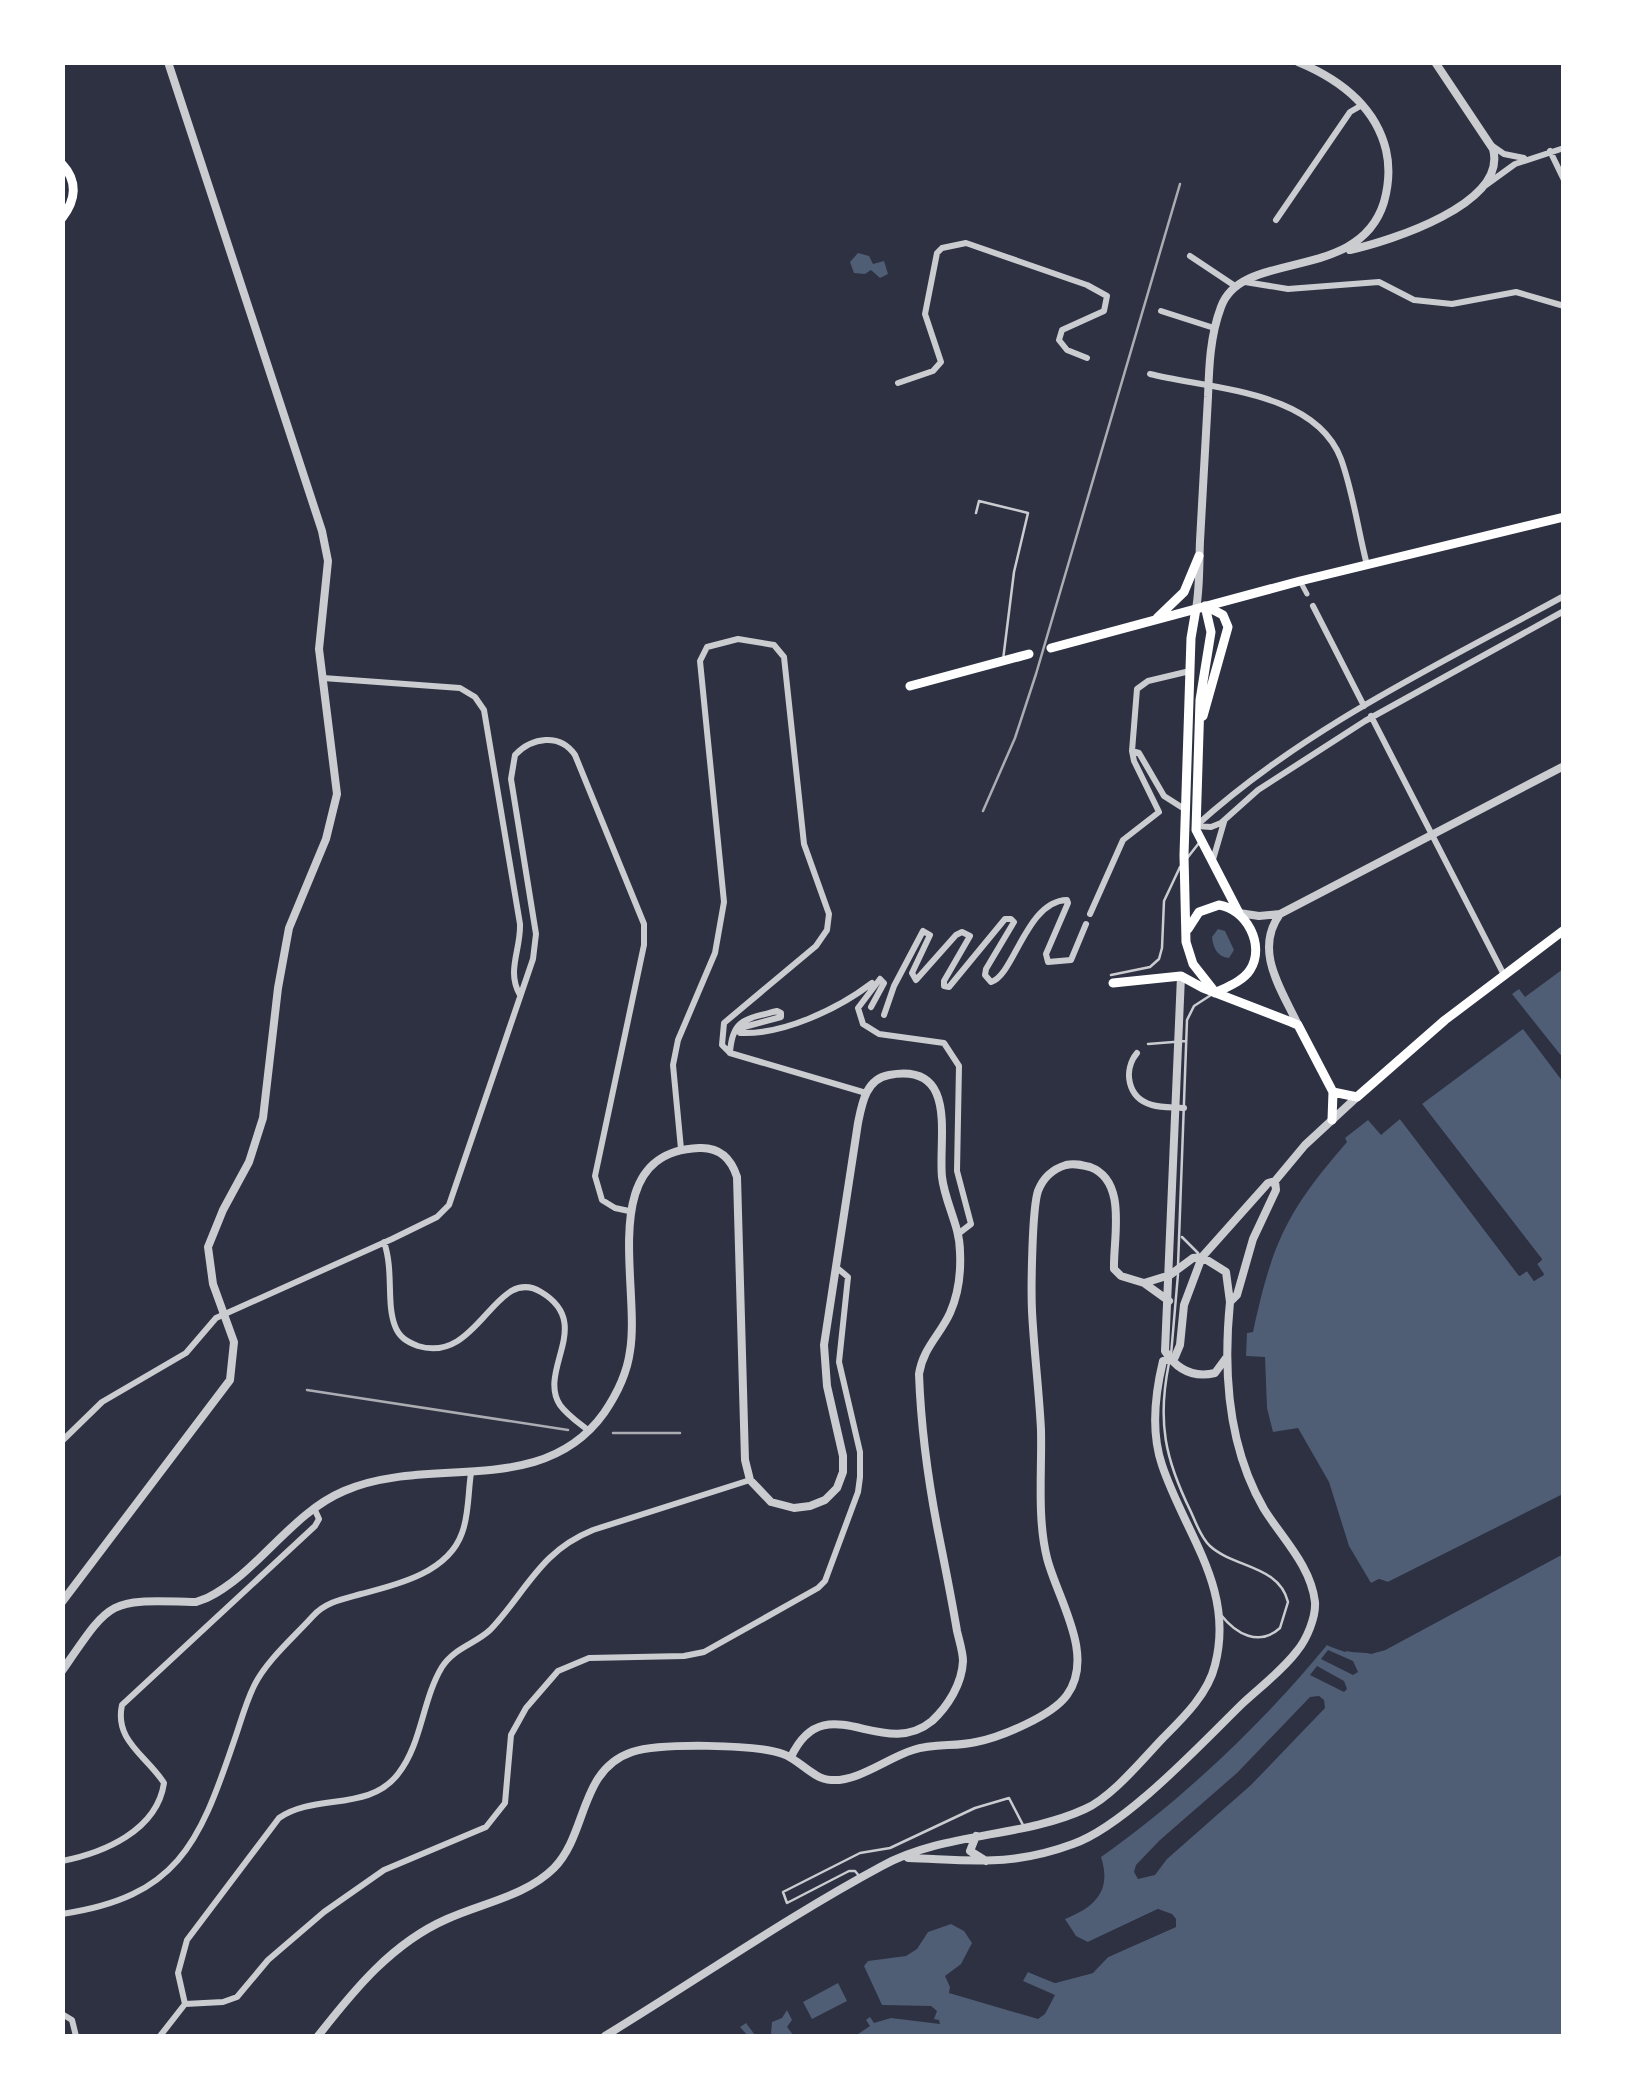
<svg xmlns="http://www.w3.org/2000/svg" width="1626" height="2099" viewBox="0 0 1626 2099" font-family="'Fira Sans',sans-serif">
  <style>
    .water { fill: #4f5d75 }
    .pier { fill: #2d3142 }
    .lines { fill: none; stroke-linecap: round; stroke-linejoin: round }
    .service { stroke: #caccd0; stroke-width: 2.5 }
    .pedestrian { stroke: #caccd0; stroke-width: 5 }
    .minor { stroke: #caccd0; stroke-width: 6 }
    .tertiary { stroke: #caccd0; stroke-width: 8 }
    .secondary { stroke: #fff; stroke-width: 9 }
    .primary { stroke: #fff; stroke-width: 9 }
    .rail { stroke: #abadb3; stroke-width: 2.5 }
  </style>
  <rect width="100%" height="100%" fill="#2d3142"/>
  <path class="water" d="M858,253L869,256L873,264L884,261L888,274L880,278L871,270L865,274L854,273L850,262Z
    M1218,929L1225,931L1234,950L1229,958C1217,957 1213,947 1212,937Z
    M1563,969V1058L1512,994L1519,989L1525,997Z
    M1523,1029L1563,1082V1494L1388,1582L1379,1579L1371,1583L1349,1546L1329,1482L1298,1428L1273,1432L1267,1408L1265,1357L1246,1356L1247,1333L1253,1332C1272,1243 1287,1211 1347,1142L1345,1138L1368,1120L1381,1135L1400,1119L1519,1276L1527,1271L1534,1281L1544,1274L1537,1264L1542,1259L1422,1104Z
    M1563,1554V2036H855L870,2026L866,2020L870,2017L874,2023L891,2018L940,2024L939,2020L934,2019L937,2011L931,2006L882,2005L864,1966L868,1961L906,1956L917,1949L928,1932L951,1924L964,1931L972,1943L961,1964L945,1976L950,1987L949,1993L1038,2019L1045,2014L1055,1995L1023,1981L1028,1972L1055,1983L1092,1973L1108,1957L1175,1927L1176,1919L1158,1909L1088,1942L1076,1936L1065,1919C1095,1907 1112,1891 1101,1857C1181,1801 1265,1721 1327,1645C1342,1653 1368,1655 1385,1650Z
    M838,1983L847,2001L812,2019L803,2002Z
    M787,2010L792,2020L787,2027L794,2036H748L740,2027L746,2023L755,2035L771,2034L772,2022L782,2018Z"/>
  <path class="pier" d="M1422,1104L1542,1260L1537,1264L1544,1275L1534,1281L1527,1271L1520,1276L1400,1119L1404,1116L1521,1269L1528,1266L1537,1273L1532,1264L1535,1259L1418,1107Z
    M1564,1494V1500L1390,1586H1367L1379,1579L1388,1582Z
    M1564,1549L1563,1554L1385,1650L1371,1654L1350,1649L1345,1652L1327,1645L1329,1641L1344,1647L1350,1644L1371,1649L1383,1646Z
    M1328,1650L1353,1661L1358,1672L1353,1675L1321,1659Z
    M1317,1666L1344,1681L1347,1689L1344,1692L1310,1675Z
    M1319,1696L1324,1700L1325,1708L1251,1785L1167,1859L1155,1875L1138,1879L1134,1872L1136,1865L1160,1840L1237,1773L1310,1697Z
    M1158,1909L1172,1914L1176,1919V1927L1108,1957L1093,1973L1055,1983L1028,1972L1055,1978L1090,1968L1106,1952L1171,1921L1159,1914L1090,1947L1088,1942Z"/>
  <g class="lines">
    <path class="service" d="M976,513L979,501L1028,513L1014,572L1003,660
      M1188,857L1199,843
      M1111,975L1150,967L1159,959L1162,948L1164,901L1180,867
      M1148,1044L1186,1041
      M1182,1237L1198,1253
      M1178,1266L1187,1020L1194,1006L1211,995
      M1171,1355L1178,1274
      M1169,1363C1157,1422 1165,1459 1191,1512C1196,1523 1201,1538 1210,1546C1234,1568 1279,1565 1288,1602L1280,1628C1259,1647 1236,1634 1221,1615
      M860,1877L855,1871H849L787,1903L783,1892L860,1853L890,1848L975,1808L1009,1798L1023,1825"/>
    <path class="pedestrian" d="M1300,581L1307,594"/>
    <path class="minor" d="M1491,145L1504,154L1524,158
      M1550,151L1564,180
      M1486,185L1515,164L1564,148
      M1276,220L1350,112L1362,105
      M1190,256L1235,286
      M1245,282L1288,289L1379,282L1414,300L1452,304L1516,292L1564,306
      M1161,311L1214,328
      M1150,374C1209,389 1315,390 1341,459C1353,492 1358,530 1367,565
      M898,383L933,371L941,362L925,314L937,253L942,248L966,243L1087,285L1107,296L1104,311L1062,330L1059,340L1067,350L1087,358
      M1313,606L1364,706
      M323,678L460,688L475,697L484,710L520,924C521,950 506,971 520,995
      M1371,716L1503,973
      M1186,810L1164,796L1139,753L1132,751L1137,689L1148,681L1190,671
      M1197,825C1304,728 1438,665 1564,596
      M1197,826L1211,827L1221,823L1258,790L1365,721L1564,611
      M1212,863L1224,822
      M1090,914L1123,840L1159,812L1134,761L1132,751
      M880,979L858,1008L863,1024L879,1034L944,1043L959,1066L957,1171L971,1224L958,1234
      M871,1007L884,983L880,979
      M884,1015L894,986L923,931L930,935L912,973L916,980L956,935L962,932L970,936L944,981V986L949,987L1005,919H1011L1014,922L986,969L985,975L991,982C1014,976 1026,901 1067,900L1068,903L1046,954L1048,962L1071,960L1086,924
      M730,1053C732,1018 747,1019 777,1011L781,1013V1017L744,1027L740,1033C783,1035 838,1009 872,983
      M730,1053L866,1093
      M1137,1053C1123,1070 1127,1098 1152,1105C1162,1108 1174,1107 1184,1108
      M681,1149L673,1065L678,1040L715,953L724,902L700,661L707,647L738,639L774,645L784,657L804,844L829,914L827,930L816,946L724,1023L722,1045L730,1053
      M384,1242C394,1271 386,1303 395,1326C399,1337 407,1342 418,1346C479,1365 495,1264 541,1292C595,1324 537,1370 560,1405C567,1415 579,1423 589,1431
      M62,1441L102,1402L186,1353L216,1318L392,1239L437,1217L449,1205L533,959L536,934L511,779L515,755C532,737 560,733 575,755L644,924V945L595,1176L602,1200L615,1208L629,1211
      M62,1861C103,1853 157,1831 164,1783C147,1756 114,1741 122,1705L315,1526L319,1519L314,1508
      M62,1914C177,1897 199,1844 233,1744C240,1725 245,1704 254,1686C266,1661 294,1637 313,1616C326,1602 343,1599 361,1594C396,1585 448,1573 462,1533C469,1515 468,1492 471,1473
      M185,2004L223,2002L237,1997L268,1960L324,1912L384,1870L486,1827L505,1803L511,1735L526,1708L558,1671L589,1658L684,1656L704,1652L818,1588L825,1581L858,1492L860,1477V1452L839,1362L848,1277L836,1267
      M185,2004L178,1973L187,1940L279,1818C315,1793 369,1812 398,1774C422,1744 422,1700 442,1667C454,1648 475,1644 490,1630C527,1591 539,1552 593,1530L750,1480
      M62,2014L72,2020L76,2036
      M160,2036L185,2004"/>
    <path class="tertiary" d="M1350,250C1390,241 1508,204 1493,149L1435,62
      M1196,609C1200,587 1199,563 1200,541C1203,493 1205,445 1208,397C1209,367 1210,336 1221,307C1242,248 1359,284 1384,202C1389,184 1390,167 1386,150C1375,105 1339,79 1298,62
      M1239,913L1259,916L1280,914L1564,766
      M1280,914C1253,951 1282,990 1298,1025
      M1181,976L1165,1351C1177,1370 1193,1378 1215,1373L1226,1358
      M1144,1283L1170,1275L1193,1258L1202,1257L1268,1183L1275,1181L1305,1145L1357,1097
      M62,1602L230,1380L234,1342L213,1284L208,1247L223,1210L249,1162L263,1118L278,988L289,928L326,839L337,794L319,649L328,561L322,531L168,62
      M62,1671C113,1597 107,1600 196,1602L207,1598C259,1572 290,1514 344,1491C428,1454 542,1500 604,1413C617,1394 627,1374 630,1351C641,1286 595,1152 699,1148C719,1147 731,1158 737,1177L745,1460L750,1480L771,1502L794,1508L810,1506L825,1500L837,1488L843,1472V1456L827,1386L824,1345L858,1123C862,1103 866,1079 889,1075C959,1062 938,1138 942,1177C945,1203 960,1226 960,1252C961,1272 958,1295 950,1313C940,1335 923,1348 919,1374C921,1429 929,1487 940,1541C946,1571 952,1601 957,1631C959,1640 963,1652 963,1661C962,1684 948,1706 932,1721C882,1762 825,1684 791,1757
      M976,1836L970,1851L986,1861
      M908,1858C971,1860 1011,1867 1073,1844C1125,1826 1201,1744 1242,1704C1260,1687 1282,1671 1297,1651C1307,1639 1316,1617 1315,1602C1311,1566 1282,1538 1264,1509C1228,1447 1223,1372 1230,1302L1237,1295L1253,1239L1276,1190L1275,1181
      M318,2036C354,1990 392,1943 447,1919C482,1903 526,1896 554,1868C588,1833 579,1770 632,1752C660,1743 755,1744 783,1754C800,1760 813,1779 831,1780C858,1782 887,1758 913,1750C934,1743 955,1747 976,1742C1001,1737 1052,1716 1067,1695C1096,1655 1057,1598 1047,1558C1037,1518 1042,1471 1041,1430C1039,1390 1034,1351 1032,1311C1031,1289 1032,1209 1038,1191C1043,1178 1053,1169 1066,1165C1074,1163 1082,1165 1090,1167C1128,1181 1113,1238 1114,1269L1121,1276L1144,1283L1169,1301
      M605,2036C697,1980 787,1917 882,1866C944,1832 1022,1838 1085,1809C1112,1797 1142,1760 1163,1738C1183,1718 1208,1694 1215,1665C1235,1588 1185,1534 1162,1465C1151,1433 1155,1394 1163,1361L1175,1357L1180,1345L1184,1305L1202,1257L1226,1272L1230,1302"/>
    <path class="secondary" d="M62,164C78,181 76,200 62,218"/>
    <path class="primary" d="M1205,606L1211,632L1200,700L1196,830L1239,913
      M1196,609L1191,638L1184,855L1186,942L1193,964L1215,992
      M1157,618L1184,592L1199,556
      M1051,648L1300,581L1564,517
      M910,686L1029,654
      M1203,716L1228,627L1223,615L1206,606
      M1188,929L1199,912L1219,905C1246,909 1266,945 1250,970C1243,981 1227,987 1215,993
      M1113,983L1181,976L1203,988L1291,1022L1298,1025L1333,1092L1357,1097L1445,1020L1564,930
      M1332,1120L1333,1092"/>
    <path class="rail" d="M983,811L1015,738L1036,674L1180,184
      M307,1390L568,1430
      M613,1433H680"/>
  </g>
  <rect width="1626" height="2099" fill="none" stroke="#ffffff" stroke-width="130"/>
</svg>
